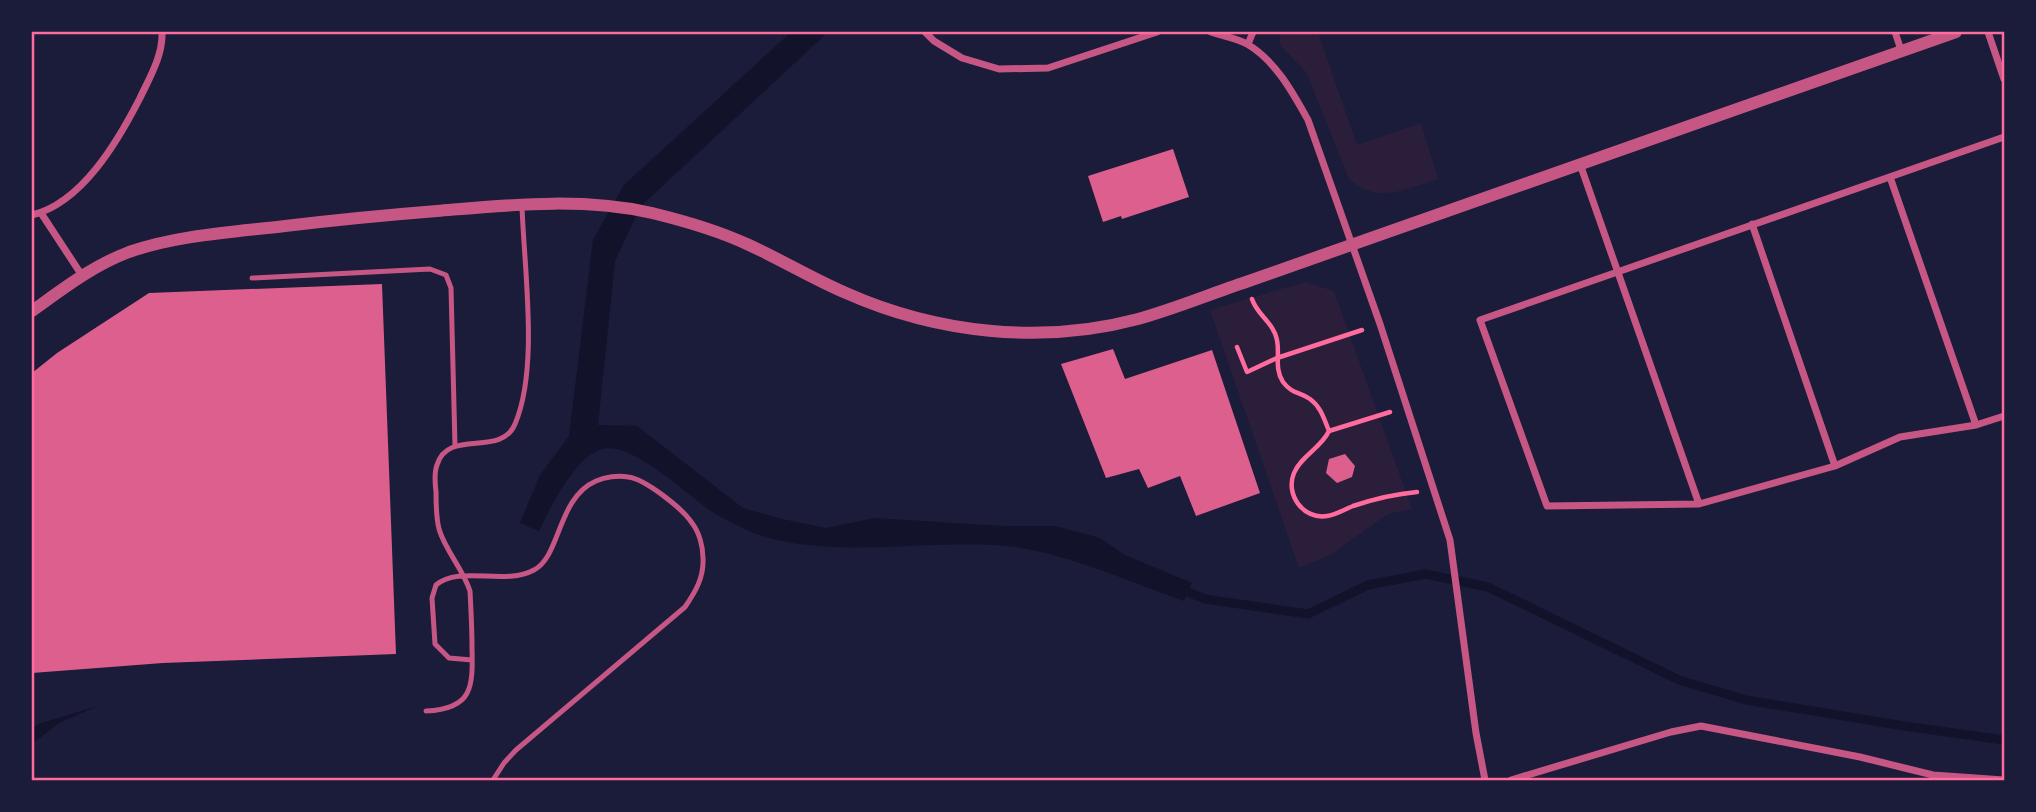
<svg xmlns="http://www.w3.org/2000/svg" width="2036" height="812" viewBox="0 0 2036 812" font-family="'Archivo Narrow',sans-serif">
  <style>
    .green { fill: #2a1e3b }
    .water { fill: #12122b }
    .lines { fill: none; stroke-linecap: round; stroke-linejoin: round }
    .stream { stroke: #12122b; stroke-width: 9 }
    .building { fill: #dd5f8e }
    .path { stroke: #ff6b9d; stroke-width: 4.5 }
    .service { stroke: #c65784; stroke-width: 5 }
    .minor { stroke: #c65784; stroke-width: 7 }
    .tertiary { stroke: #c65784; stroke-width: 12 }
    .neatline { fill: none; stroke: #ff6b9d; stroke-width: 2.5 }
  </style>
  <rect width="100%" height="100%" fill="#1b1b3a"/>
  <path class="green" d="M1280,32H1318L1357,145L1421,123L1438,179C1406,189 1378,205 1349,179L1306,72L1280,45Z
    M1305,282L1334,291L1412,509L1388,514L1330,555L1299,568L1210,310Z"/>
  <path class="water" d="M791,32H828L641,206L615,261L598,425L637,426L743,508L782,519L826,528L875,518L1002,526H1055L1100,538L1125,555L1192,583L1184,601C1124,580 1061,550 996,545C920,541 843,557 769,538C753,534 725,520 711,511C688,495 637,447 608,448C578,449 550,508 539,531L520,523L540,475L569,436L593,240L624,185Z
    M98,706L59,723L32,744V729L38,724Z"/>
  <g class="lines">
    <path class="stream" d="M1178,588L1205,599L1308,614L1368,585L1425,574L1488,587L1679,680L1746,700L1904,726L2004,740"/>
  </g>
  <path class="building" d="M1173,149L1189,197L1122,219L1121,216L1103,222L1088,176Z
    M382,284L396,654L163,663L32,673V373L57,353L149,293Z
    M1113,349L1125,379L1212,350L1260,493L1196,516L1180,476L1148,488L1139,469L1106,478L1061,364Z
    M1345,454L1355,466L1352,477L1337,483L1326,473L1329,459Z"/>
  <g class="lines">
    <path class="path" d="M1252,299C1257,315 1274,323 1277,340C1280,355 1274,368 1283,382C1292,394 1300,392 1310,399C1321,407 1324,419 1329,431
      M1237,347L1247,372L1277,358L1362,330
      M1390,412L1329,431C1321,448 1301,456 1294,473C1285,494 1303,520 1327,516C1336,515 1345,509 1353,506C1374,499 1395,494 1417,492"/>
    <path class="service" d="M252,278L430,269L446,275L451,288L455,446
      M472,660L449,658L435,644L432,598L436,585C460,565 504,586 534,570C561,556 557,498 596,481C605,477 618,475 628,477C645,479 682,508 692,523C699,532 703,546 703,558C704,577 696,591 685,607L516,750L504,763L493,780
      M426,711C473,709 473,687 472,647C472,628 471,610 470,591C463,569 445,550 439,529C436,517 436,504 436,492C435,484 434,473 437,465C448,428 501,458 515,424C539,368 524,269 522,206"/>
    <path class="minor" d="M925,32L934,41L962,58L999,69L1048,68L1157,32
      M1211,32C1222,36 1236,38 1247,44C1275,60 1293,93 1308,120L1380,324L1450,540L1476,733L1485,780
      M1895,32L1901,50
      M1988,32L2004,79
      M1248,44L1253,32
      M2004,137L1480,320L1547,506L1699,504L1835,466L1900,437L1976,425L2004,416
      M1580,164L1699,504
      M1890,177L1976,425
      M41,213L81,274
      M32,215C82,203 118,141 140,98C150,77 163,55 162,32
      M1752,224L1835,466
      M1511,780L1671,732L1701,726L1860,757L1933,775L2004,780"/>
    <path class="tertiary" d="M32,311C63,289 92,266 129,252C178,235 234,232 285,226C336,220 386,215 437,211C509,205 581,197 652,213C685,221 719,231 749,245C782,260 813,279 846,293C936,333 1041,345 1138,319C1174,309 1210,294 1246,282L1956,32"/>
  </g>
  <rect width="2036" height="812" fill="none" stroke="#1b1b3a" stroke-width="66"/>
  <rect x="33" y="33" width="1970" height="746" class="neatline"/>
</svg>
